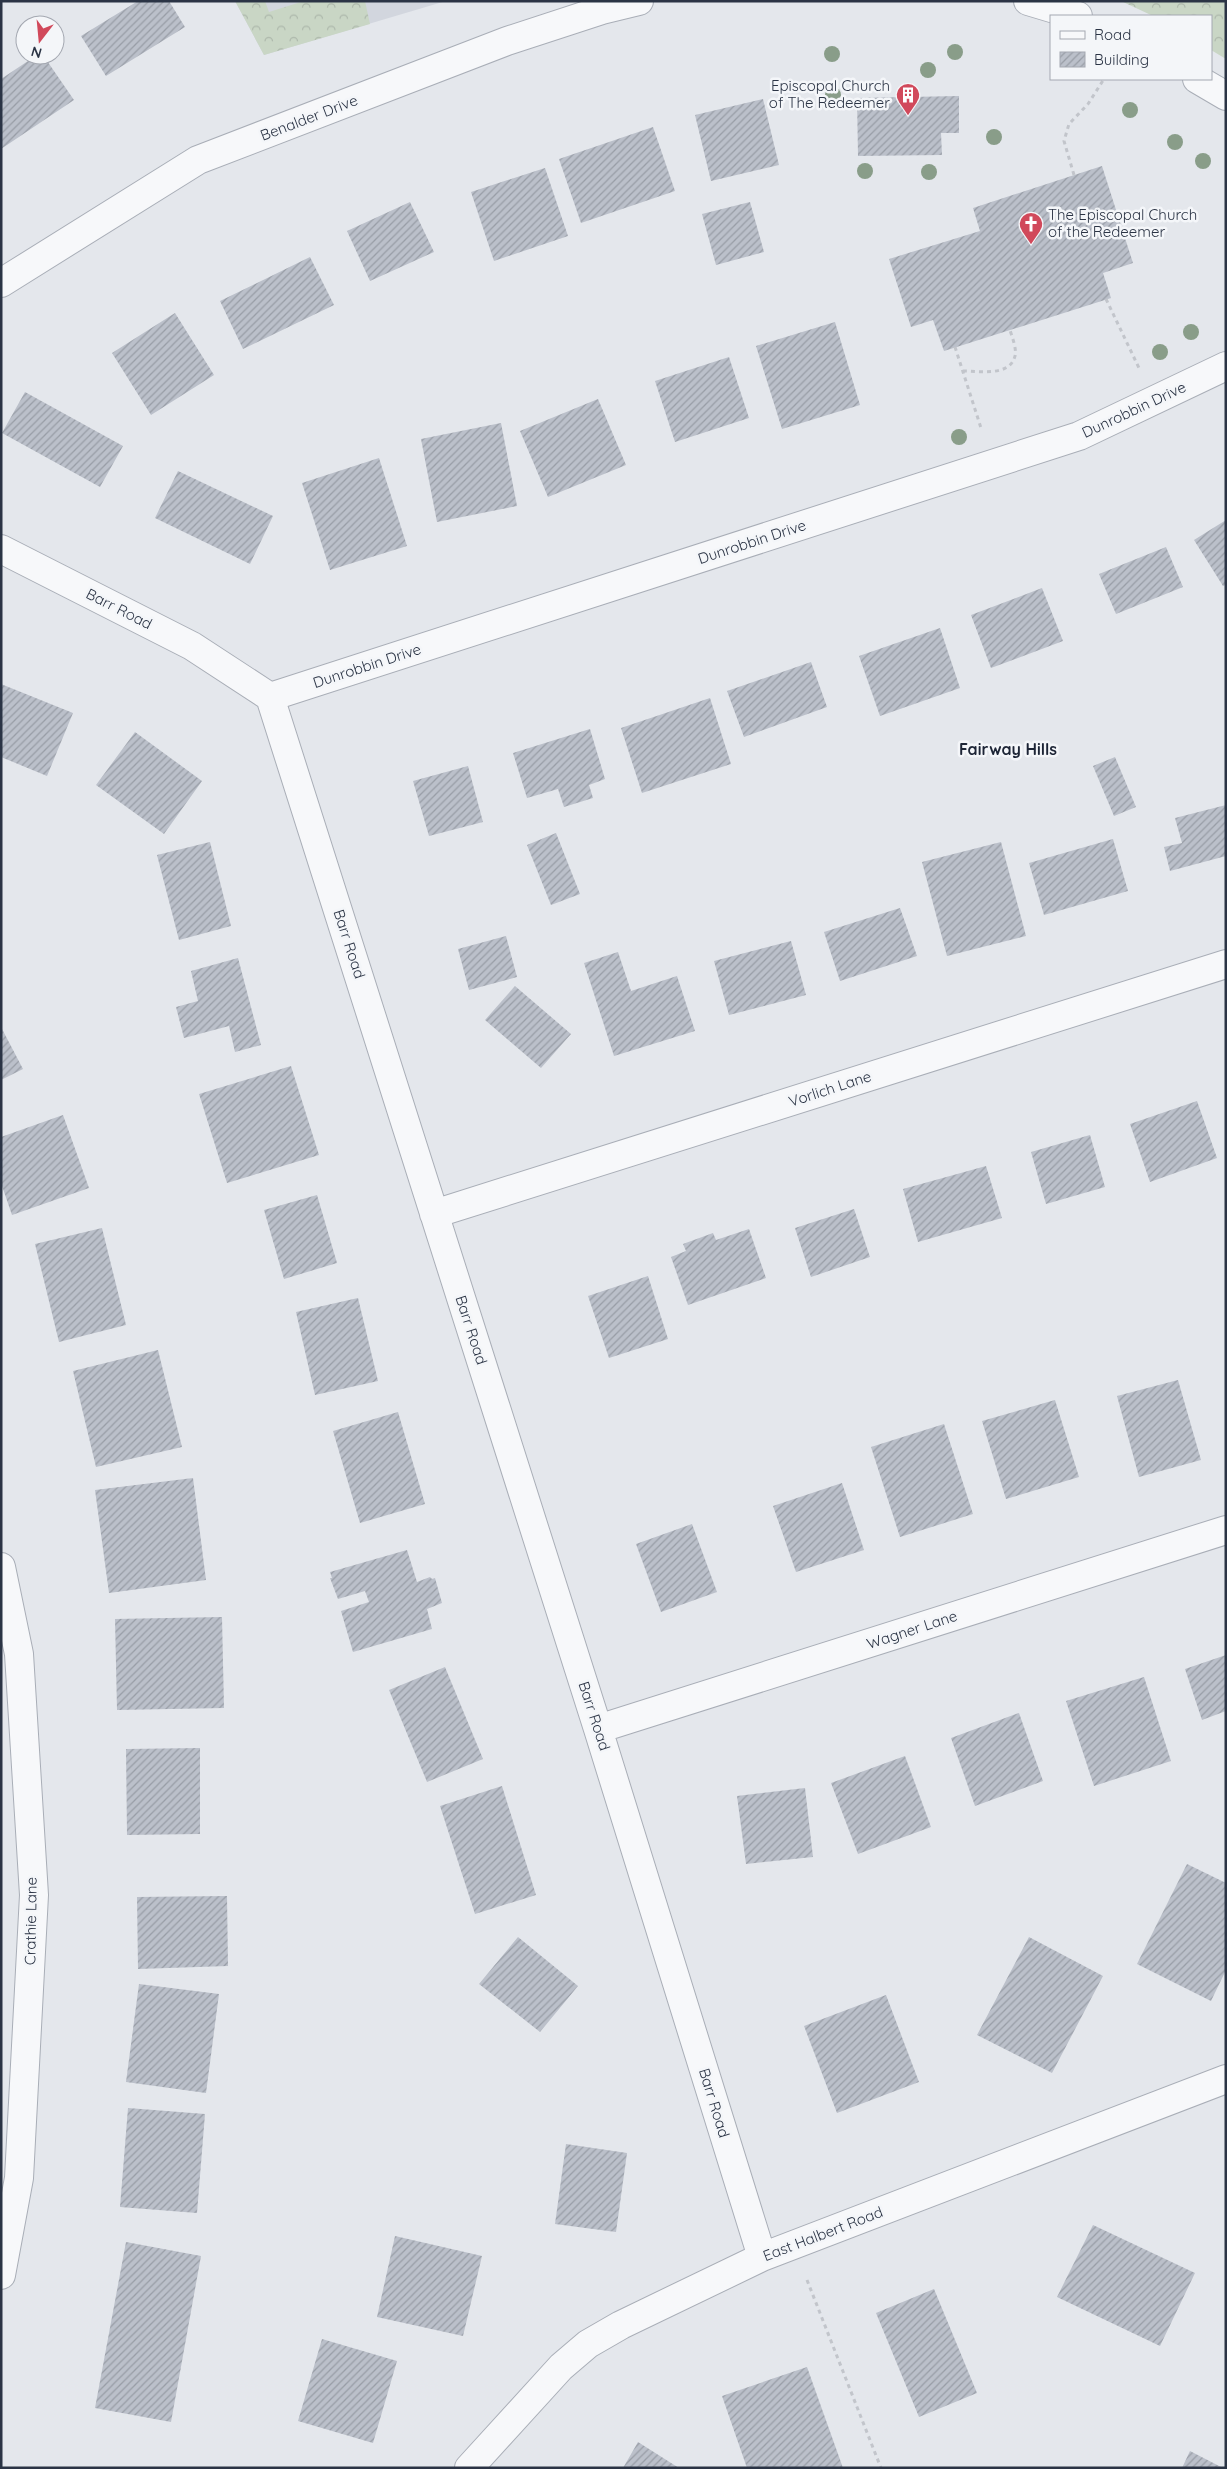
<svg xmlns="http://www.w3.org/2000/svg" width="1227" height="2469" viewBox="0 0 1227 2469" font-family="Quicksand,sans-serif">
  <style>
    .built { fill: #d2d6de }
    .forest { fill: url(#forest-crowns) }
    .building { fill: url(#building-hatch) }
    .lines { fill: none; stroke-linecap: round; stroke-linejoin: round }
    .minor-casing { stroke: #a9aeb7; stroke-width: 30 }
    .path { stroke: #c2c5cb; stroke-width: 3; stroke-dasharray: 4 4; stroke-linecap: butt }
    .minor { stroke: #f7f8fa; stroke-width: 28 }
    .tree { fill: #899d89 }
    .labels { text-anchor: middle; stroke-width: 5; stroke-linejoin: round; paint-order: stroke }
    .poi-label { font-size: 15px; fill: #2b3445; stroke: #f4f6f9; text-anchor: end }
    .street-label { font-size: 15px; fill: #2b3445; stroke: #f4f6f9 }
    .neighbourhood-label { font-size: 16px; font-weight: bold; fill: #1d2536; stroke: #f4f6f9 }
  </style>
  <defs>
    <pattern id="forest-crowns" width="20" height="18" patternUnits="userSpaceOnUse" patternTransform="scale(1.25)"><rect width="20" height="18" fill="#c9d6c5"/><path d="M2 6a3 3 0 1 1 6 0M12 15a3 3 0 1 1 6 0" fill="none" stroke="#adb8ab"/></pattern>
    <pattern id="building-hatch" width="6" height="6" patternUnits="userSpaceOnUse" patternTransform="scale(1.25)"><rect width="6" height="6" fill="#bbc0ca"/><path d="M-1 1l2-2M0 6l6-6M5 7l2-2" fill="none" stroke="#989da6"/></pattern>
  </defs>
  <rect width="100%" height="100%" fill="#e4e7ec"/>
  <path class="built" d="M235,1H446L264,55Z"/>
  <path class="forest" d="M235,1H265L269,12L304,1H365L370,24L264,55Z
    M1121,1H1226V59L1211,50V16H1153Z"/>
  <path class="building" d="M138,1H169L185,27L106,76L81,36Z
    M37,55H43L74,100L1,149V79Z
    M959,96V133H941L942,155L858,156L857,98Z
    M763,99L779,165L711,181L695,115Z
    M653,127L675,191L581,223L559,159Z
    M1102,166L1133,263L1103,273L1111,298L944,351L933,320L911,327L889,259L980,231L973,208Z
    M545,168L568,236L494,261L471,192Z
    M410,202L434,252L370,281L347,231Z
    M750,202L764,252L716,265L702,214Z
    M310,257L334,305L243,349L220,301Z
    M175,313L214,375L151,415L112,353Z
    M835,322L860,405L782,429L756,346Z
    M729,357L749,418L675,442L655,381Z
    M25,392L123,446L100,487L2,433Z
    M598,399L626,465L548,497L520,431Z
    M501,423L517,506L437,522L421,439Z
    M379,458L407,546L330,570L302,483Z
    M178,471L273,516L250,564L155,518Z
    M1226,520V585L1223,586L1194,540Z
    M1166,547L1183,587L1116,614L1099,574Z
    M1042,588L1063,641L991,668L971,615Z
    M940,628L960,688L880,716L859,656Z
    M811,662L827,707L744,737L727,691Z
    M1,684L73,713L47,776L1,757Z
    M710,698L731,764L642,793L621,728Z
    M590,729L605,779L589,785L593,798L564,807L558,789L527,798L513,753Z
    M135,732L202,781L164,834L96,785Z
    M1115,757L1136,807L1114,816L1093,766Z
    M468,766L483,822L429,836L413,781Z
    M1226,805V856L1170,871L1164,847L1182,843L1175,818Z
    M556,833L580,894L551,905L527,845Z
    M1113,839L1128,891L1044,915L1029,863Z
    M210,842L231,926L179,940L157,855Z
    M1001,842L1026,936L947,956L922,862Z
    M900,908L917,956L840,981L824,932Z
    M506,936L517,977L469,990L458,949Z
    M791,941L806,995L729,1015L714,961Z
    M618,952L631,991L677,976L695,1031L614,1056L584,963Z
    M238,958L261,1045L235,1052L229,1026L184,1038L176,1007L198,1001L191,971Z
    M515,986L571,1034L541,1068L485,1020Z
    M1,1027L23,1069L1,1080Z
    M291,1066L319,1155L227,1183L199,1094Z
    M1197,1101L1217,1158L1150,1182L1130,1124Z
    M63,1115L89,1188L12,1215L1,1183V1137Z
    M1090,1135L1105,1187L1046,1204L1031,1152Z
    M986,1166L1002,1218L918,1242L903,1189Z
    M317,1195L337,1263L284,1279L264,1210Z
    M854,1209L870,1257L811,1277L795,1228Z
    M102,1228L126,1325L59,1342L35,1244Z
    M749,1229L766,1278L688,1305L671,1257L686,1251L683,1244L713,1233L716,1240Z
    M648,1276L668,1339L609,1358L588,1296Z
    M358,1298L378,1381L315,1395L296,1312Z
    M158,1350L182,1447L96,1467L73,1371Z
    M1178,1380L1201,1460L1139,1477L1117,1396Z
    M1055,1400L1079,1477L1006,1499L982,1421Z
    M398,1412L425,1504L360,1523L333,1431Z
    M944,1424L973,1514L900,1537L871,1447Z
    M193,1478L206,1580L109,1593L95,1490Z
    M842,1483L864,1550L796,1572L773,1506Z
    M692,1524L717,1592L661,1612L636,1544Z
    M407,1550L417,1582L430,1577L432,1579L435,1578L442,1603L427,1609L432,1629L353,1652L341,1611L369,1602L365,1591L338,1599L330,1578H332L330,1572Z
    M222,1617L224,1708L117,1710L115,1619Z
    M1226,1655V1711L1202,1720L1185,1669Z
    M445,1667L483,1759L427,1782L389,1690Z
    M1144,1677L1171,1761L1094,1786L1066,1701Z
    M1019,1713L1043,1781L975,1806L951,1738Z
    M200,1748V1834L127,1835L126,1749Z
    M905,1756L931,1827L858,1854L831,1783Z
    M502,1786L536,1895L475,1914L440,1806Z
    M805,1788L813,1857L746,1864L737,1796Z
    M1187,1864L1226,1883V1970L1211,2001L1137,1964Z
    M227,1896L228,1966L138,1969L137,1897Z
    M518,1937L578,1986L540,2032L479,1984Z
    M1029,1937L1103,1976L1052,2073L977,2035Z
    M139,1984L219,1994L206,2093L126,2082Z
    M886,1995L919,2082L837,2113L804,2026Z
    M128,2108L205,2114L197,2213L120,2207Z
    M566,2144L627,2153L616,2232L555,2224Z
    M1093,2225L1195,2273L1160,2346L1057,2297Z
    M395,2236L482,2256L463,2336L377,2317Z
    M126,2242L201,2256L171,2422L95,2408Z
    M934,2289L977,2393L919,2417L876,2313Z
    M322,2339L397,2361L373,2443L298,2421Z
    M807,2367L843,2468H747L722,2396Z
    M638,2442L679,2468H623Z
    M1190,2451L1223,2468H1182Z"/>
  <g class="lines">
    <g class="minor-casing">
      <path id="minor" d="M1028,1L1078,16
        M1197,79L1226,96
        M1,283L198,160L507,41L602,10L639,1
        M1,549L192,646L270,697L598,1729L762,2257
        M270,697L1079,436L1226,366
        M434,1214L1226,964
        M1,1567L19,1654L34,1895L19,2178L1,2275
        M598,1729L1226,1530
        M469,2468L561,2367L588,2344L621,2325L762,2257L1226,2079"/>
    </g>
    <path class="path" d="M1074,175L1064,141L1069,124L1088,104L1104,79
      M1106,299L1139,368
      M955,347L981,428
      M963,371C979,371 1010,377 1015,356C1017,349 1012,337 1010,330
      M807,2280L881,2468"/>
    <use href="#minor" class="minor"/>
  </g>
  <g class="tree">
    <circle cx="955" cy="52" r="8"/>
    <circle cx="832" cy="54" r="8"/>
    <circle cx="928" cy="70" r="8"/>
    <circle cx="833" cy="95" r="8"/>
    <circle cx="1130" cy="110" r="8"/>
    <circle cx="994" cy="137" r="8"/>
    <circle cx="1175" cy="142" r="8"/>
    <circle cx="1203" cy="161" r="8"/>
    <circle cx="865" cy="171" r="8"/>
    <circle cx="929" cy="172" r="8"/>
    <circle cx="1191" cy="332" r="8"/>
    <circle cx="1160" cy="352" r="8"/>
    <circle cx="959" cy="437" r="8"/>
  </g>
  <defs>
    <g id="building-pin" transform="scale(1.25)"><path d="M0 17L-7.5 6A9.5 9.5 0 1 1 7.5 6Z" fill="#d1495b" stroke="#f4f6f9"/><path d="M-4-6H4V6H1V3H-1V6H-4ZM-2.5-4.3h1.7v1.8h-1.7ZM.8-4.3h1.7v1.8H.8ZM-2.5-1h1.7V.8h-1.7ZM.8-1h1.7V.8H.8Z" fill="#fff"/></g>
    <g id="church-pin" transform="scale(1.25)"><path d="M0 17L-7.5 6A9.5 9.5 0 1 1 7.5 6Z" fill="#d1495b" stroke="#f4f6f9"/><path d="M-1.2-6h2.4v3.5h3.3v2.4h-3.3V6h-2.4V-.1h-3.3v-2.4h3.3Z" fill="#fff"/></g>
  </defs>
  <g fill-rule="evenodd">
    <use href="#building-pin" x="908" y="95"/>
    <use href="#church-pin" x="1031" y="224"/>
  </g>
  <g class="labels">
    <g class="poi-label">
      <text x="890" y="91">Episcopal Church<tspan x="890" dy="17">of The Redeemer</tspan></text>
      <text x="1048" y="220" text-anchor="start">The Episcopal Church<tspan x="1048" dy="17">of the Redeemer</tspan></text>
    </g>
    <g class="street-label">
      <text transform="translate(309 118) rotate(-21)" y="5">Benalder Drive</text>
      <text transform="translate(1134 410) rotate(-25)" y="5">Dunrobbin Drive</text>
      <text transform="translate(752 542) rotate(-18)" y="5">Dunrobbin Drive</text>
      <text transform="translate(119 609) rotate(27)" y="5">Barr Road</text>
      <text transform="translate(367 666) rotate(-18)" y="5">Dunrobbin Drive</text>
      <text transform="translate(349 944) rotate(72)" y="5">Barr Road</text>
      <text transform="translate(830 1089) rotate(-18)" y="5">Vorlich Lane</text>
      <text transform="translate(471 1330) rotate(72)" y="5">Barr Road</text>
      <text transform="translate(912 1630) rotate(-18)" y="5">Wagner Lane</text>
      <text transform="translate(594 1716) rotate(72)" y="5">Barr Road</text>
      <text transform="translate(31 1921) rotate(-89)" y="5">Crathie Lane</text>
      <text transform="translate(714 2103) rotate(73)" y="5">Barr Road</text>
      <text transform="translate(823 2234) rotate(-21)" y="5">East Halbert Road</text>
    </g>
    <g class="neighbourhood-label">
      <text x="1008" y="755">Fairway Hills</text>
    </g>
  </g>
  <rect width="1227" height="2469" fill="none" stroke="#2b3445" stroke-width="5"/>
  <rect x="1050" y="15" width="162" height="65" fill="#f4f6f9" stroke="#a4a8b1"/>
  <rect x="1060" y="31" width="25" height="8" fill="#f7f8fa" stroke="#a4a8b1"/>
  <text x="1094" y="40" font-size="15" fill="#2b3445">Road</text>
  <rect x="1060" y="52" width="25" height="15" fill="url(#building-hatch)" stroke="#a4a8b1"/>
  <text x="1094" y="65" font-size="15" fill="#2b3445">Building</text>
  <g transform="translate(40 40) rotate(196)"><circle r="24" fill="#f4f6f9" stroke="#a4a8b1"/>
  <path d="M0-4L9 19L0 12L-9 19Z" fill="#d1495b"/>
  <text y="-8" font-size="14" font-weight="bold" text-anchor="middle" fill="#2b3445">N</text>
  </g>
</svg>
